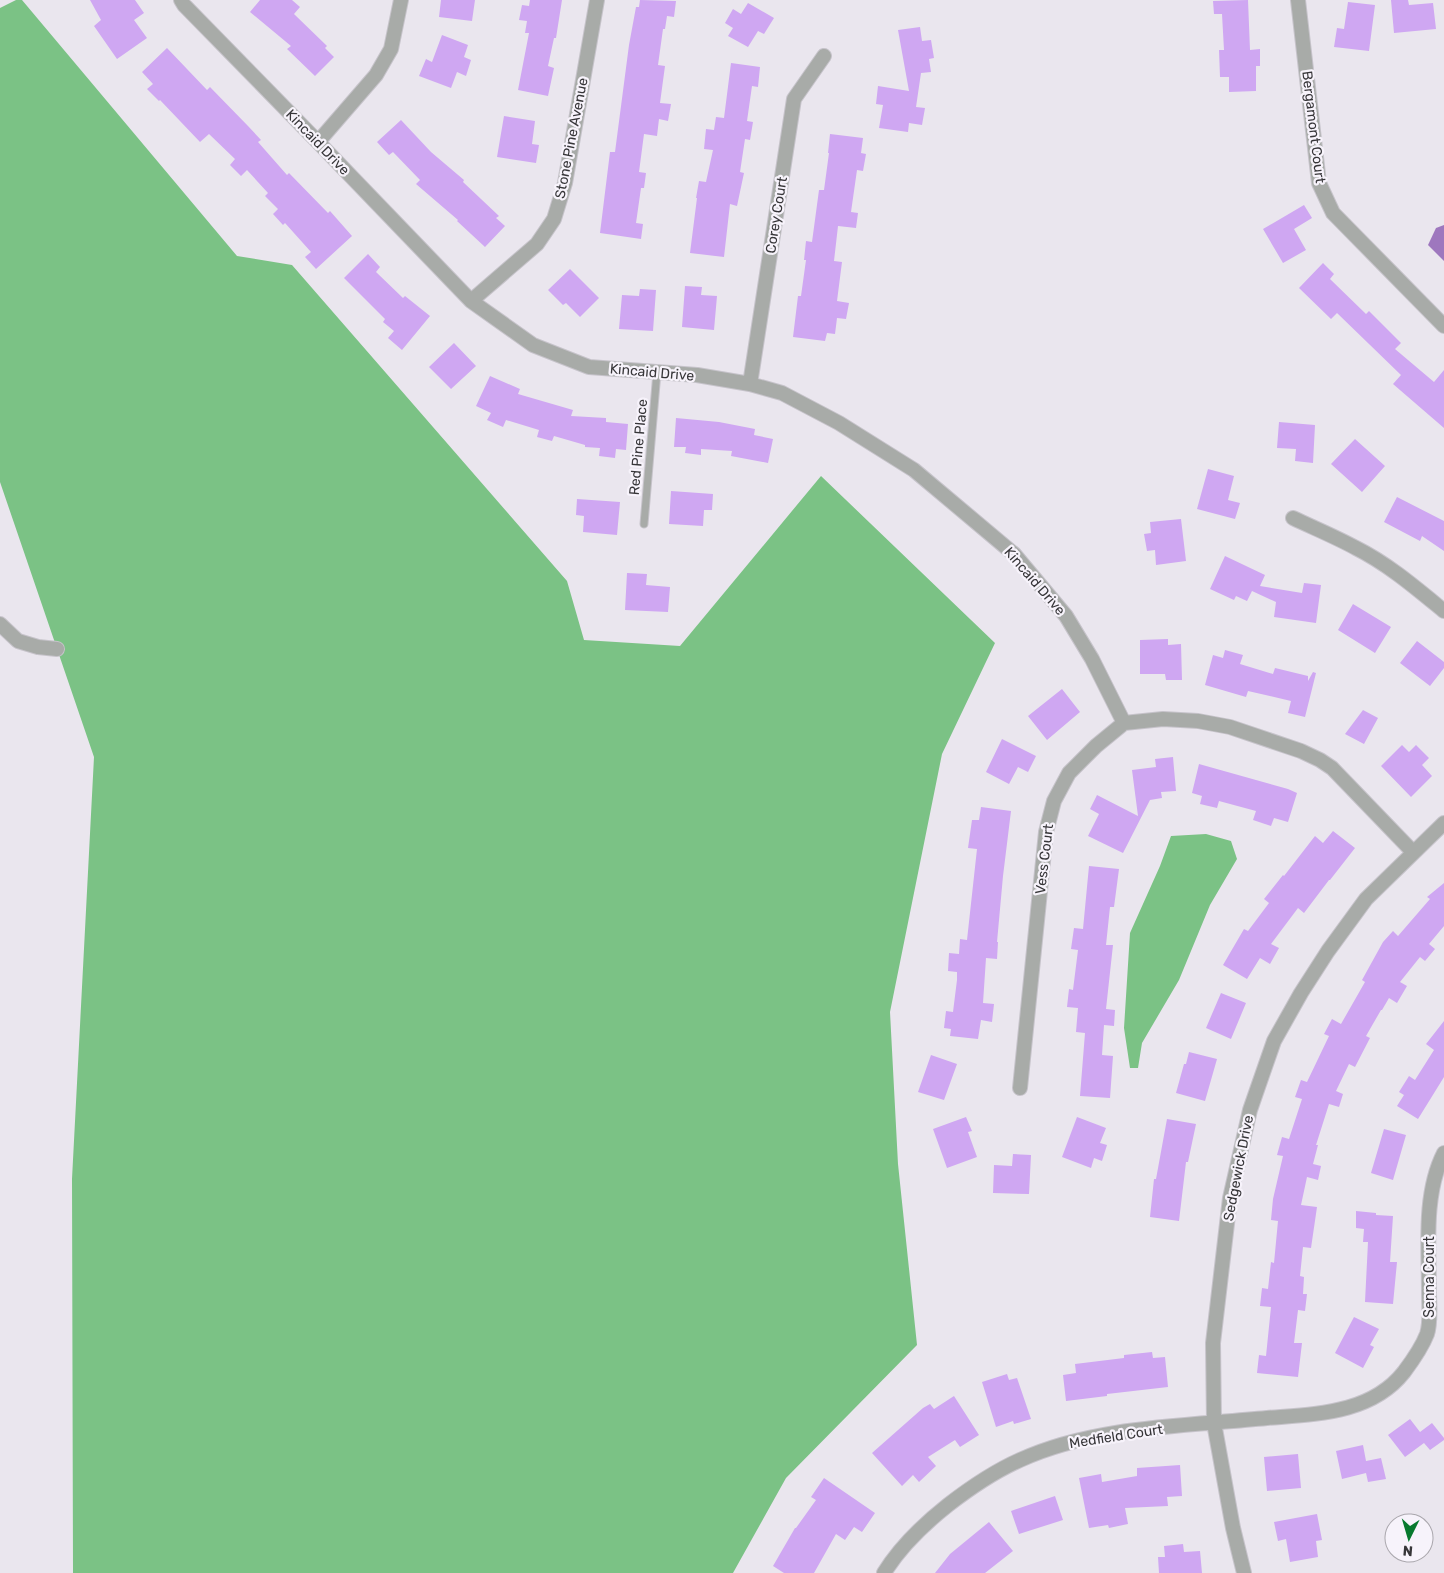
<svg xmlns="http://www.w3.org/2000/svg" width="1444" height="1573" viewBox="0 0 1444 1573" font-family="Rubik,sans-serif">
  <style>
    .forest { fill: #7bc285 }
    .water { fill: #9e77be }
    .building { fill: #cfa7f2 }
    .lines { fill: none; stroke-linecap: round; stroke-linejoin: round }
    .service-casing { stroke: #c6c3ca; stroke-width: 9 }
    .minor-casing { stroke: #c6c3ca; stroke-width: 16 }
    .service { stroke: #a8aba8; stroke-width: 7 }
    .minor { stroke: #a8aba8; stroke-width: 14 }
    .labels { text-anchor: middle; stroke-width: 4.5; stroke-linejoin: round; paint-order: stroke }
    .street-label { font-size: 14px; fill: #373639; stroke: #f7f3fb }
  </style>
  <rect width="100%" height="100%" fill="#eae6ee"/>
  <path class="forest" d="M16,0H22L237,256L292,265L567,581L584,640L680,646L821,476L995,643L942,754L890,1012L898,1164L917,1345L786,1478L733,1573H73L72,1179L94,757L0,482V8Z
    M1206,834L1231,841L1237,859L1210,905L1179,980L1142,1043L1138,1068H1130L1124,1028L1130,933L1160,866L1171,836Z"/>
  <path class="water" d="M1444,225V261L1428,245L1436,228Z"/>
  <path class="building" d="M90,0H135L144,13L134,20L147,38L117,59L94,26L101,20Z
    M260,0H292L300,7L294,14L327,46L325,48L334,57L315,76L287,49L291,46L250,12Z
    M441,0H475L472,21L439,17Z
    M530,0H562L556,38H554L548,66L554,68L548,96L518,90L529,33H525L527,21L519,20L522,5L529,6Z
    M640,0L676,1L674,17L667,16L665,29H663L658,65L665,66L660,103L671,104L668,121L659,119L657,136L644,134L639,172L646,173L644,188H641L636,223L643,224L641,239L600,233L610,152H615L629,45L636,7H639Z
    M1248,0L1250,50L1260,49V66H1256V91L1229,92V77H1220L1219,50H1224L1222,14H1214L1213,1Z
    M1391,0H1408L1409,5L1433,3L1436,29L1394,33Z
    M1348,2L1375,5L1369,51L1334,47L1337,28L1344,29Z
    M748,3L774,18L764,34L758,31L748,47L728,36L733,28L725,23L733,9L741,14Z
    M920,27L922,41L931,40L934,58L929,59L931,72L921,73L916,107L925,108L922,125L909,123L908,132L879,128L883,105L876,104L878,86L909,91L898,30Z
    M442,35L468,45L464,57L471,60L466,76L457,72L451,88L419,76L426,59L432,62Z
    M167,48L207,90L210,87L248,126L261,140L258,142L287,175L289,173L328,213L330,211L352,236L316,269L305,257L311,252L285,223L283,225L273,214L278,209L265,196L268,193L247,170L241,176L230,165L235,159L209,134L200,142L160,100L159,101L147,89L153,84L142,72Z
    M731,63L760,67L758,87L752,86L747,121L753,122L750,140L745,139L740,172L744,173L737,206L730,204L724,257L690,253L697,198H696L699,181L706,182L713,150L704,149L706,129L714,130L716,117L724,118Z
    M504,116L535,121L532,144L539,145L536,163L497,157Z
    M401,120L431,152L464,180L463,182L499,216L496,218L505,226L485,247L457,221L458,220L416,184L420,180L393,152L389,155L377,142Z
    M830,134L863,138L861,153L866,154L863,171L857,170L851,212L858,213L856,228L838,226L834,261L842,262L837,301L849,303L846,319L837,318L835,334L827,333L825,341L793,337L798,296H801L806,260H804L806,241L812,242L819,190H824L829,153H828Z
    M1304,205L1312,218L1294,229L1306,250L1283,263L1263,229Z
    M368,254L380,267L376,272L403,298L405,296L430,316L402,350L388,338L394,331L383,322L385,319L344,278Z
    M1323,263L1334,274L1330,279L1366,314L1369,311L1401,343L1395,349L1434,382L1444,370V428L1393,384L1401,375L1337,313L1331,319L1299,288Z
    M570,269L599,298L580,317L566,303L563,305L548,290Z
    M685,286L702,287L701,295L717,296L714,330L682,327Z
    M640,289L656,290L653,331L619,329L622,295L639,296Z
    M454,343L476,366L451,389L429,367Z
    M490,376L520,389L518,394L573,410L571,416L606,418V422L628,424L626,450L616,449L615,458L599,456L600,448L585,447V445L554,436L552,441L537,437L539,430L506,420L503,427L487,420L491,413L476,406Z
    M676,418L719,422L755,429L754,435L773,439L768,463L731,456L732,451L701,449V455L685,453L686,447H674Z
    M1279,422L1315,425L1313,463L1295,461L1296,449L1277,448Z
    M1355,439L1385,466L1362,492L1331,464Z
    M1208,469L1234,476L1228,500L1240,503L1235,519L1197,509Z
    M671,491L713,494L712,510H704L703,526L669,524Z
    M1397,497L1444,521V551L1422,536L1420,541L1384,522Z
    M577,499L620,502L617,535L583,532L584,516L576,515Z
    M1181,519L1186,561L1156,565L1155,550L1147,551L1144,534L1151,533L1150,522Z
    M1225,556L1265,575L1260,586L1302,593L1304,583L1321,585L1316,623L1274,617L1276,602L1252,591L1247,601L1236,596L1234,600L1210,589Z
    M627,573L647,574L646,585L670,587L668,612L625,610Z
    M1353,604L1391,627L1375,653L1338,630Z
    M1168,639V645L1181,644L1182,680H1166L1165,674H1140V640Z
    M1417,641L1444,662V668L1430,686L1400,663Z
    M1225,650L1243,655L1240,664L1273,674L1275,668L1308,676V681L1313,672L1316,673L1305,717L1288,713L1291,701L1248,691L1246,697L1205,685L1213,655L1223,658Z
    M1062,689L1080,712L1047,740L1028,716Z
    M1363,710L1378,718L1364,744L1345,734Z
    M1002,739L1036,756L1028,772L1018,767L1009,784L986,772Z
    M1402,745L1409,752L1416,745L1429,758L1422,765L1432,776L1411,797L1381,766Z
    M1173,757L1176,791L1161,792L1162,798L1150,800L1123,853L1088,836L1099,814L1090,809L1097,795L1138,816L1132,770L1156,767L1155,759Z
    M1199,764L1288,789L1297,793L1288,822L1274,818L1271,826L1253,820L1256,811L1219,801L1217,808L1200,804L1202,796L1192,793Z
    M981,807L1011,811L1003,876L997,942H998L997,959L986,958L983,1003L994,1004L992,1022L981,1020L978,1039L950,1036L951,1029L944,1028L946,1011L953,1012L957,980V972L948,971L949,953L959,954L960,939L967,940L977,849L968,848L972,820H979Z
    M1333,831L1355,848L1330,880H1329L1304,913L1298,908L1271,944L1279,948L1270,964L1260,958L1247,979L1223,965L1244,929L1248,931L1269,903L1264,899L1283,875L1284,876L1315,836L1323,843Z
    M1089,866L1119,869L1114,907H1110L1106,945H1113L1106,1009L1115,1010L1114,1026L1104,1025L1102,1055L1113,1056L1110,1098L1080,1096L1085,1033L1076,1032L1078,1008L1067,1007L1069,989L1073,990L1078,950L1071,949L1074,928L1083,929Z
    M1444,883V926L1429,944L1435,949L1425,961L1420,957L1400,982L1407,986L1397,1003L1389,998L1382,1010H1381L1366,1036L1370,1038L1355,1067L1349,1064L1336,1091L1343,1094L1339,1107L1329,1104L1316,1145H1318L1313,1164L1321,1166L1318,1180L1307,1177L1301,1205L1317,1207L1311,1248L1303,1247L1300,1276L1304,1277L1303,1294H1307L1305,1311L1298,1310L1294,1343H1302L1298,1377L1257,1373L1259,1355L1266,1356L1271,1307L1260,1306L1262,1288L1268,1289L1271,1262L1274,1263L1278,1221L1271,1220L1273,1199L1283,1156L1277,1155L1282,1137L1289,1139L1302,1099L1295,1097L1301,1080L1307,1082L1329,1036L1324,1034L1332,1019L1341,1024L1365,982L1362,980L1383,942L1393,931L1398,936L1430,899L1427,897Z
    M1221,993L1246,1003L1231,1039L1206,1028Z
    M1444,1021V1077L1418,1119L1397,1106L1404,1095L1399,1092L1409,1076L1415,1080L1434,1050L1426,1044Z
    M1189,1052L1217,1059L1205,1101L1176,1093L1184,1064H1186Z
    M931,1055L957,1064L944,1100L918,1092Z
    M966,1117L972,1131L968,1132L977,1157L947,1168L933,1129Z
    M1077,1117L1106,1128L1100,1143L1107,1145L1102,1161L1094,1158L1091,1168L1062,1157Z
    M1167,1119L1196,1124L1188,1162H1186L1179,1221L1150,1217L1154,1179H1156Z
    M1384,1129L1406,1135L1393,1180L1371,1173Z
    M1013,1154L1031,1155L1029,1194L993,1193L994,1165L1012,1166Z
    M1356,1211L1376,1213V1215L1393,1216L1390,1262H1397L1393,1304L1365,1302L1368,1242H1363L1364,1229L1356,1228Z
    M1354,1317L1379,1329L1370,1345L1374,1347L1363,1368L1335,1353Z
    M1152,1352L1153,1358L1165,1357L1168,1387L1107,1394V1396L1066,1401L1063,1375L1076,1373L1075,1364L1124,1358V1355Z
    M1007,1374L1009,1380L1017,1378L1031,1419L1014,1424L1013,1421L996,1427L982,1382Z
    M954,1396L979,1435L960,1447L955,1440L928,1457L936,1466L919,1482L913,1475L902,1486L872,1453L923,1408L930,1404L934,1409Z
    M1410,1419L1420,1432L1432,1423L1444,1438V1440L1430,1450L1424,1443L1405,1457L1388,1435Z
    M1363,1445L1366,1461L1381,1458L1386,1479L1368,1482L1366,1473L1342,1479L1336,1451Z
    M1298,1454L1301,1488L1267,1491L1264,1457Z
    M1180,1465L1182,1496L1167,1497L1168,1506L1125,1508L1128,1524L1109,1528L1108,1525L1089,1528L1079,1478L1101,1474L1102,1482L1137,1476V1468Z
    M824,1478L875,1513L862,1532L854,1527L845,1540L836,1534L814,1573H784L773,1566L795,1528H796L816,1500L811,1497Z
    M1055,1496L1063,1520L1019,1534L1011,1511Z
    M1317,1514L1322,1540L1316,1541L1318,1557L1290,1562L1286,1539L1278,1541L1274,1522Z
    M989,1522L1013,1551L985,1573H935L950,1554Z
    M1183,1544L1184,1552L1200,1551L1202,1573H1159L1158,1557H1165L1164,1546Z"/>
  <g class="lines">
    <g class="service-casing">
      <path id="service" d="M644,524L657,372"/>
    </g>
    <g class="minor-casing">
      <path id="minor" d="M181,0L184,5L318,142L471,301L533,345L589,367L697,375L750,384L782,393L839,423L914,470L1014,554L1066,616L1092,659L1124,723
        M1298,0L1319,183L1333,213L1444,326
        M318,142L376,75L391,49L401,0
        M471,301L537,244L554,219L565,183L597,0
        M750,384L794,99L824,56
        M1293,518C1314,528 1336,537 1356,548C1388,564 1416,588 1444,611
        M0,624L18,641L38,647L57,649
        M1020,1088L1046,832L1054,801L1069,773L1096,746L1124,723L1163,719L1198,721L1230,727L1301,751L1320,760L1332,768L1413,852
        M884,1573C900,1547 924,1524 948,1505C970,1488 993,1472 1020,1460C1094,1426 1186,1426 1267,1418C1315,1414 1371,1414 1404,1372C1413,1360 1422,1347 1427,1334C1431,1322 1429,1305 1429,1293C1429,1249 1423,1194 1444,1153
        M1244,1573L1233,1528L1214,1423L1213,1343L1230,1198L1250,1110L1274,1041L1301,993L1328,951L1366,899L1444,823"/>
    </g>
    <use href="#service" class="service"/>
    <use href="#minor" class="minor"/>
  </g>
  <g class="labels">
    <g class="street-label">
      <text transform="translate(1314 127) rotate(83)" y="5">Bergamont Court</text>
      <text transform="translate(571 138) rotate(-79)" y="5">Stone Pine Avenue</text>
      <text transform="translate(318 142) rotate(46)" y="5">Kincaid Drive</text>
      <text transform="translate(776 215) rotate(-81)" y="5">Corey Court</text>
      <text transform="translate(652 372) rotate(5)" y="5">Kincaid Drive</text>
      <text transform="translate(638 447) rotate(-85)" y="5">Red Pine Place</text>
      <text transform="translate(1035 581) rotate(49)" y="5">Kincaid Drive</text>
      <text transform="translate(1044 859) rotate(-83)" y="5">Vess Court</text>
      <text transform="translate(1238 1168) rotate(-79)" y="5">Sedgewick Drive</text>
      <text transform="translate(1429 1277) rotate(-90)" y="5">Senna Court</text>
      <text transform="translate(1116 1436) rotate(-9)" y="5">Medfield Court</text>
    </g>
  </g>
  <g transform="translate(1409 1538) rotate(185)"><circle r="24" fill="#f7f3fb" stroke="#aaa7ad"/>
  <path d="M0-4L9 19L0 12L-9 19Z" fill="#07792e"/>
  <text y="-8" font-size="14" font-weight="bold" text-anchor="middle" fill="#373639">N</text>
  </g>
</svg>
